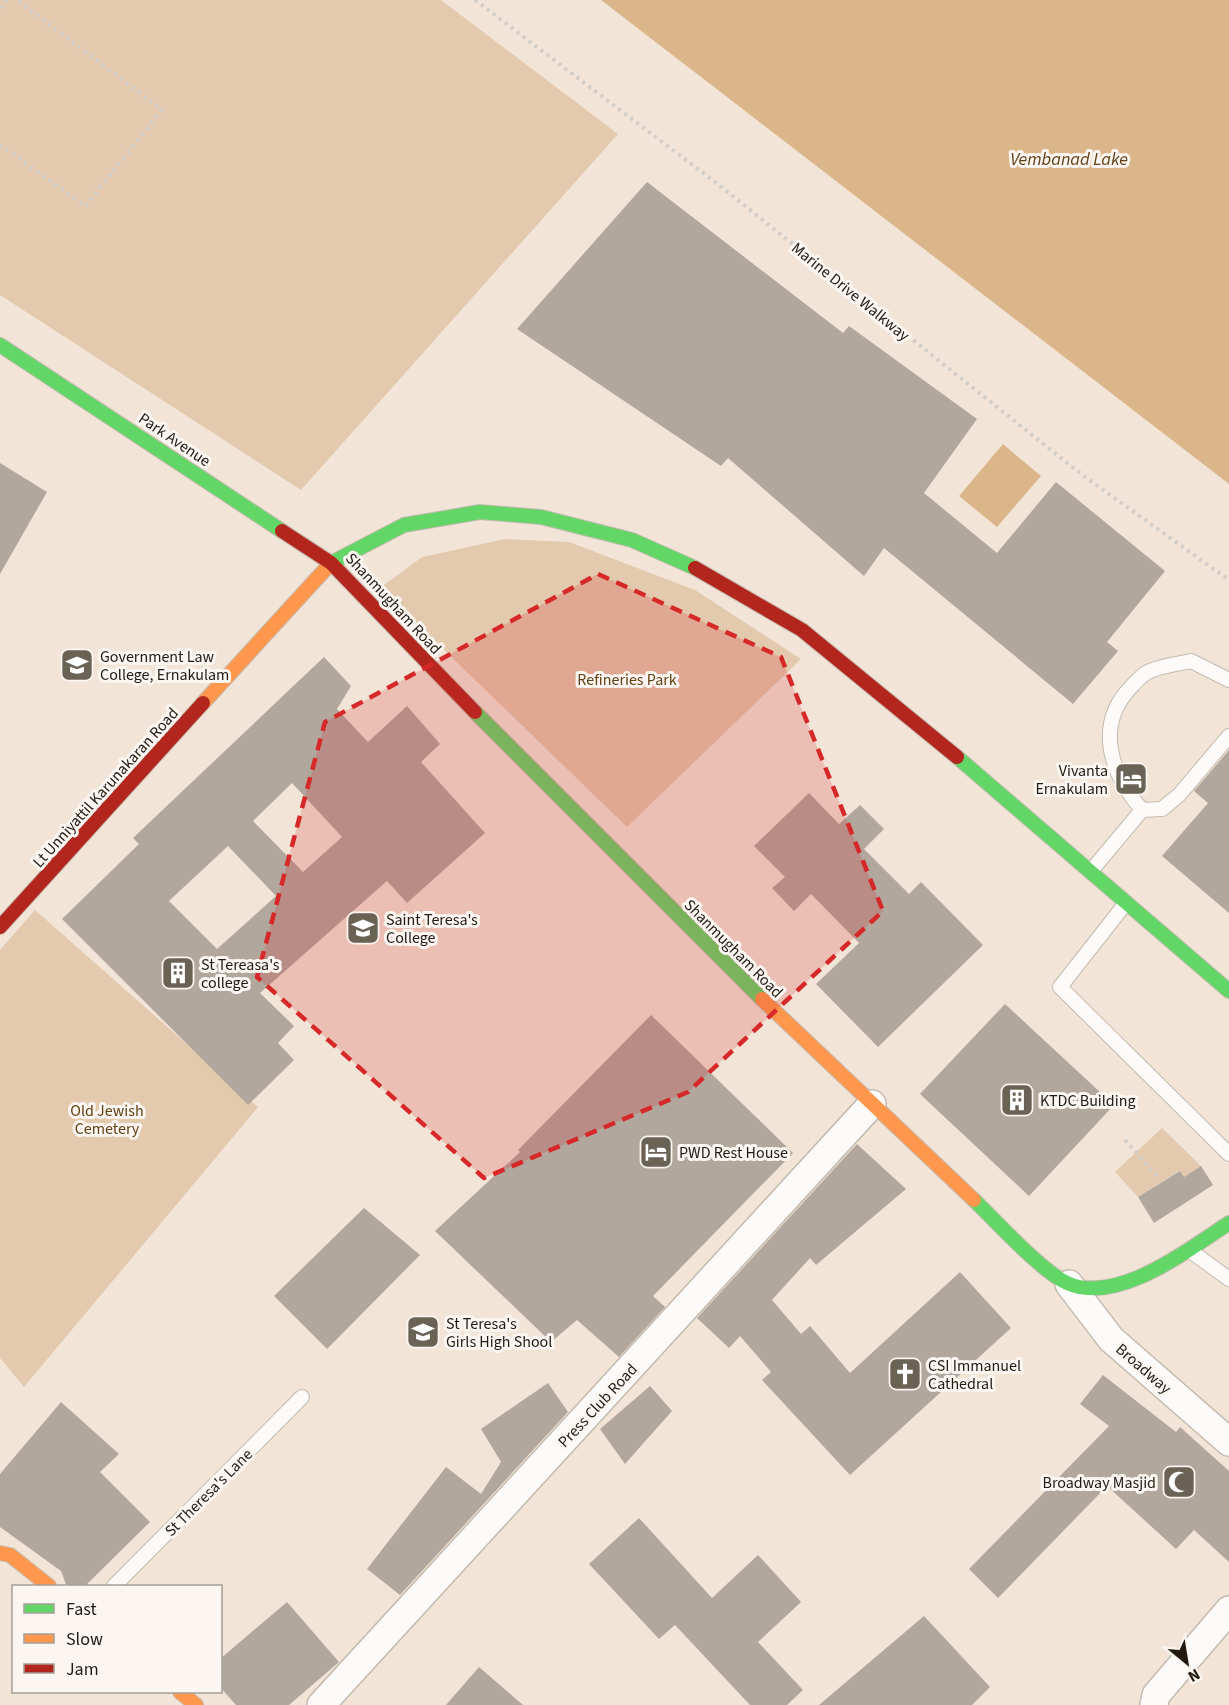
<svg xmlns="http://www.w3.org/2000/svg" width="1229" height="1705" viewBox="0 0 1229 1705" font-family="'Source Sans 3',sans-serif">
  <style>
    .green { fill: #e3c9ad }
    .water { fill: #dcb68b }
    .building { fill: #b2a79d; fill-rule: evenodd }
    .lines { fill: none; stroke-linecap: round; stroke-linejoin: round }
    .lane-casing { stroke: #c4baaf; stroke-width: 16 }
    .street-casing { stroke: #c4baaf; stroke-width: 30 }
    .fast-casing { stroke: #c4baaf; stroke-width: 16 }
    .slow-casing { stroke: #c4baaf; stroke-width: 16 }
    .jam-casing { stroke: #c4baaf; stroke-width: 16 }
    .path { stroke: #d1cdc9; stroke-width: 4; stroke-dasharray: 3 4.5; stroke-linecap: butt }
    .lane { stroke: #fdfbf9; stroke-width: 14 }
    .street { stroke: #fdfbf9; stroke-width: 27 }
    .fast { stroke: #63d668; stroke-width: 14 }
    .slow { stroke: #ff974d; stroke-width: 14 }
    .jam { stroke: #b3261e; stroke-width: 14 }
    .marked { fill: #d62828; fill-opacity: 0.2; stroke: #d62828; stroke-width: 4.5; stroke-dasharray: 12 8; stroke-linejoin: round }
    .labels { text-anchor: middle; stroke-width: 6; stroke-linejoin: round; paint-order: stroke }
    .street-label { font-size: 16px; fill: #231b11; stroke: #fbf6f1 }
    .poi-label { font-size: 16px; fill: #231b11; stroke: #fbf6f1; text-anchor: start }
    .park-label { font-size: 16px; fill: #624116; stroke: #fbf6f1 }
    .water-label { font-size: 18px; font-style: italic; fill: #614016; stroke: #fbf6f1 }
  </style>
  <rect width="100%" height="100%" fill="#f2e5d7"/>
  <path class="green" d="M0,0H441L618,134L301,490L0,295Z
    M505,539L569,542L695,590L801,659L627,827L380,588L422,557Z
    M35,910L258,1107L24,1387L0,1358V950Z
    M1162,1128L1201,1166L1184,1177L1179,1171L1138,1197L1115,1172Z"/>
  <path class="water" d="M601,0H1229V484Z
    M1003,444L1041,476L997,527L959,496Z"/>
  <path class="building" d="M647,182L843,333L849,326L977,419L924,493L997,553L1056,482L1165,571L1107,642L1118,651L1073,704L884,548L864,576L728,458L721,466L517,329Z
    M0,463L47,492L0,574Z
    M324,657L351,686L337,709L368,742L407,706L440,744L421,762L485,833L407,903L387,881L260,993L294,1026L278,1043L294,1060L248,1105L62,919L139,844L133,838ZM292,783L342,837L303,872L253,821ZM228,846L276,896L217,949L169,901Z
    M1229,750V913L1162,856L1208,803L1194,791Z
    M809,793L839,824L860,805L884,829L864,849L909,894L921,882L983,945L878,1047L816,984L859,943L811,894L794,911L772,888L785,877L754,846Z
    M1005,1004L1114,1105L1029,1196L920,1094Z
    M651,1015L793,1153L653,1296L665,1307L619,1357L577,1320L551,1342L435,1231L520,1152L518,1150Z
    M857,1144L906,1189L816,1265L810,1258L772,1300L801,1334L810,1326L850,1373L960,1272L1011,1328L850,1475L762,1380L771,1372L740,1336L729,1348L697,1318Z
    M1201,1166L1213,1185L1154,1223L1138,1197L1180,1171L1184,1177Z
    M364,1208L420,1255L327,1349L274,1296Z
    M1103,1375L1176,1432L1180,1427L1229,1471V1562L1194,1530L1176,1549L1107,1486L998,1598L969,1569L1109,1426L1080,1404Z
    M548,1383L568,1412L400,1595L367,1569L446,1467L481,1494L501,1462L481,1429Z
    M650,1386L672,1411L625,1464L600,1429Z
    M61,1402L119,1454L100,1472L150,1522L84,1587H67L61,1571L0,1527V1474Z
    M639,1518L712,1598L758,1555L801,1602L758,1642L803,1690L787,1705H750L675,1625L659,1639L589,1564Z
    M287,1602L339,1662L289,1705H236L220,1687V1659Z
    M924,1616L990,1687L972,1705H819Z
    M479,1667L523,1705H446Z"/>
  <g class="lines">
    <g class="lane-casing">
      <path id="lane" d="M1229,680L1191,661C1178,664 1157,666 1146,673C1141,676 1136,682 1132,686C1094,724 1110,773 1142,810L1162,809L1179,795L1229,736
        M1091,871L1142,810
        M1126,903L1060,987L1229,1154
        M1189,1250L1229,1279
        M114,1586L302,1397"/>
    </g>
    <g class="street-casing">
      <path id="street" d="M1069,1284L1111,1339L1229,1442
        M321,1705L872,1104
        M1154,1705L1156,1695L1229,1610"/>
    </g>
    <g class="fast-casing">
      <path id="fast" d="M0,345L282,531
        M331,563L404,525L480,512L541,517L632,540L695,568
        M475,712L762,999
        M957,757L1229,991
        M974,1200C996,1221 1041,1271 1067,1283C1117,1306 1189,1249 1229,1223"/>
    </g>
    <g class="slow-casing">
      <path id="slow" d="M203,703L331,563
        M762,999L974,1200
        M0,1553L10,1555L49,1586
        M180,1692L196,1705"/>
    </g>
    <g class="jam-casing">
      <path id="jam" d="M282,531L331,563L475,712
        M695,568L802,630L957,757
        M0,927L203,703"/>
    </g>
    <path class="path" d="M475,0L715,182L1081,474L1229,580
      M0,8L7,0
      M0,145L85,206L162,110L17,0
      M1125,1140L1159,1178"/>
    <use href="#lane" class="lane"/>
    <use href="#street" class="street"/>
    <use href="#fast" class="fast"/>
    <use href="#slow" class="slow"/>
    <use href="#jam" class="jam"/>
  </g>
  <path class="marked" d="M598,574L781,657L883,911L688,1092L484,1178L257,977L325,722Z"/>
  <defs>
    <g id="university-square" transform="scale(1.725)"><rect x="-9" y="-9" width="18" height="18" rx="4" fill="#6b6256" stroke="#fbf6f1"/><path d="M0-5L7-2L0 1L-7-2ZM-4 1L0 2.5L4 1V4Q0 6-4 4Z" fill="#fff"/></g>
    <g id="hotel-square" transform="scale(1.725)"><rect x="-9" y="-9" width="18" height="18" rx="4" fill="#6b6256" stroke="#fbf6f1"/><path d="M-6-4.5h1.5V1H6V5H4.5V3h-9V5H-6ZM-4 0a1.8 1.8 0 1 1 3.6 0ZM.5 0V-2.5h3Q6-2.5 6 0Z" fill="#fff"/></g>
    <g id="building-square" transform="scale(1.725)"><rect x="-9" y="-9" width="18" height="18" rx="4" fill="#6b6256" stroke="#fbf6f1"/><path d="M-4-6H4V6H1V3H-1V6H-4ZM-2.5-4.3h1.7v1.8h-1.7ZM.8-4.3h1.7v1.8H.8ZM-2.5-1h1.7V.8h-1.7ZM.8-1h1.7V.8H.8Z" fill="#fff"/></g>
    <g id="school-square" transform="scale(1.725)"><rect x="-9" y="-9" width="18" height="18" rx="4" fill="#6b6256" stroke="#fbf6f1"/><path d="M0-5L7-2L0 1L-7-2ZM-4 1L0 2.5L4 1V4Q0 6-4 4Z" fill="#fff"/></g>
    <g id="church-square" transform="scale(1.725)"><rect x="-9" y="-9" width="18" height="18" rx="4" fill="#6b6256" stroke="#fbf6f1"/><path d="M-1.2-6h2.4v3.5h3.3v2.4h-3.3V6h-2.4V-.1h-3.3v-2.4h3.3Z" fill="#fff"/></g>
    <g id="mosque-square" transform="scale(1.725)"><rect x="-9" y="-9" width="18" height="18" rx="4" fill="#6b6256" stroke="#fbf6f1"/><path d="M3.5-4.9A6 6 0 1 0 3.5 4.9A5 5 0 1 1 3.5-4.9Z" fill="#fff"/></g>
  </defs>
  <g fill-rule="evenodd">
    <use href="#university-square" x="77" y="665"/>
    <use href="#hotel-square" x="1131" y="779"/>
    <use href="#university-square" x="363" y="928"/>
    <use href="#building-square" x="178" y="973"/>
    <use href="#building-square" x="1017" y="1100"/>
    <use href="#hotel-square" x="656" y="1152"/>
    <use href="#school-square" x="423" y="1332"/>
    <use href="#church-square" x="905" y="1374"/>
    <use href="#mosque-square" x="1179" y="1482"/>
  </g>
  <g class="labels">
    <g class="street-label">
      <text transform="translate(851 291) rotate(39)" y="6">Marine Drive Walkway</text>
      <text transform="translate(175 439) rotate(34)" y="6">Park Avenue</text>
      <text transform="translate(394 603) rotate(47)" y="6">Shanmugham Road</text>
      <text transform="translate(105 787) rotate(-48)" y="6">Lt Unniyattil Karunakaran Road</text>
      <text transform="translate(734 948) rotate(45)" y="6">Shanmugham Road</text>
      <text transform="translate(1144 1368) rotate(41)" y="6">Broadway</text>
      <text transform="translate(597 1405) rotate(-47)" y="6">Press Club Road</text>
      <text transform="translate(208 1492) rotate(-45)" y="6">St Theresa's Lane</text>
    </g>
    <g class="poi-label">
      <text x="100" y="662">Government Law<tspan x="100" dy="18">College, Ernakulam</tspan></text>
      <text x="1108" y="776" text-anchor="end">Vivanta<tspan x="1108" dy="18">Ernakulam</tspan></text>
      <text x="386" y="925">Saint Teresa's<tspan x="386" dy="18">College</tspan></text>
      <text x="201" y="970">St Tereasa's<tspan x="201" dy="18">college</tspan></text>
      <text x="1040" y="1106">KTDC Building</text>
      <text x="679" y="1158">PWD Rest House</text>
      <text x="446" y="1329">St Teresa's<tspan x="446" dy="18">Girls High Shool</tspan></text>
      <text x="928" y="1371">CSI Immanuel<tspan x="928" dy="18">Cathedral</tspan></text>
      <text x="1156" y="1488" text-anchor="end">Broadway Masjid</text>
    </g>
    <g class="park-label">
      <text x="627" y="685">Refineries Park</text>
      <text x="107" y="1116">Old Jewish<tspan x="107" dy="18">Cemetery</tspan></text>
    </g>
    <g class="water-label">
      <text x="1069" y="165">Vembanad Lake</text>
    </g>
  </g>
  <rect x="12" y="1585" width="210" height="108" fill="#fbf6f1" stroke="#a59e97" stroke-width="1.5"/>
  <rect x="24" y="1604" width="30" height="9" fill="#63d668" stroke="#a59e97" stroke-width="1.5"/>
  <text x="66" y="1615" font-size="18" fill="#231b11">Fast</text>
  <rect x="24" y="1634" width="30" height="9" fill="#ff974d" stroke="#a59e97" stroke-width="1.5"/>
  <text x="66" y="1645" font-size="18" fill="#231b11">Slow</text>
  <rect x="24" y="1664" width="30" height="9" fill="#b3261e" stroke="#a59e97" stroke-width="1.5"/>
  <text x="66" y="1675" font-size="18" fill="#231b11">Jam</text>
  <g transform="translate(1187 1663) rotate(150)" stroke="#fbf6f1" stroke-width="4.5" paint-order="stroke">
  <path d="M0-4.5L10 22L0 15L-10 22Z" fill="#231b11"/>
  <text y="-9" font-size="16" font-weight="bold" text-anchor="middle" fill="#231b11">N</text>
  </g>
</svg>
